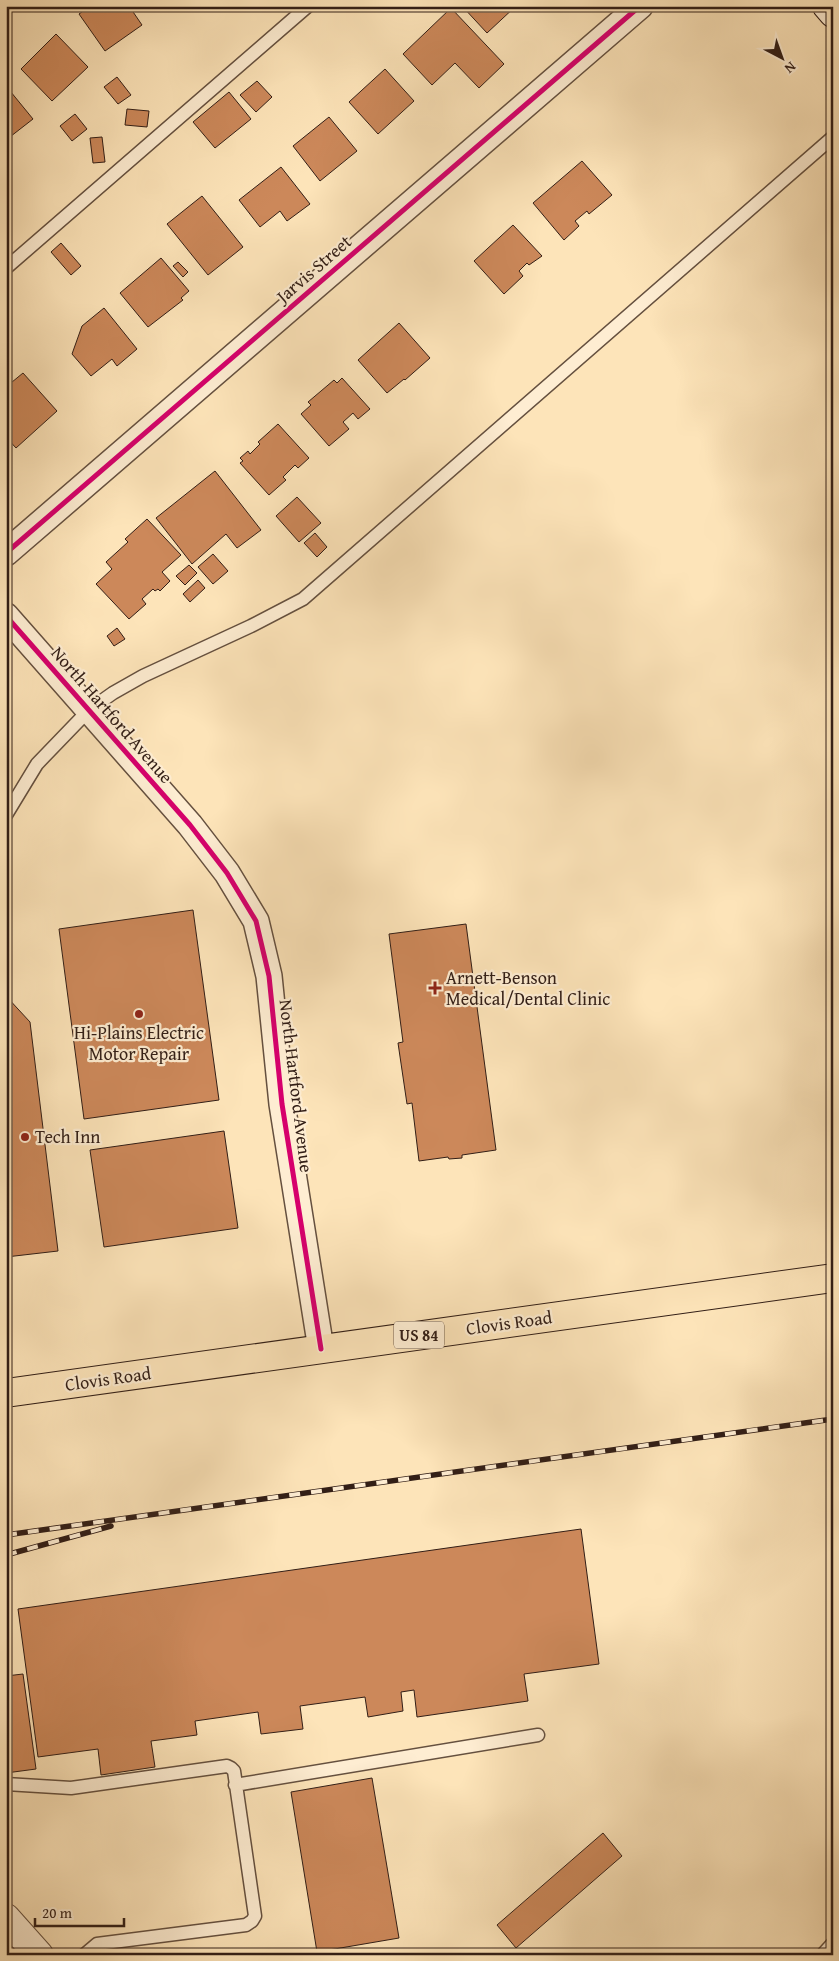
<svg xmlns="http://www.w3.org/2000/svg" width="839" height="1961" viewBox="0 0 839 1961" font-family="'Gentium Book Plus',serif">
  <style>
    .building { fill: #cc885a; stroke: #321e16 }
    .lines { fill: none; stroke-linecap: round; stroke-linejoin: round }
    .service-casing { stroke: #65503f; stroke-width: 15 }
    .minor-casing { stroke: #65503f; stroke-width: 28 }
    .tertiary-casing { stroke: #65503f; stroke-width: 30 }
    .secondary-casing { stroke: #321e16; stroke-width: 30 }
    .trunk-casing { stroke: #321e16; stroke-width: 30 }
    .service { stroke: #feedd2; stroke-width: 12 }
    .minor { stroke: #feedd2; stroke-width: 25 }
    .tertiary { stroke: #feedd2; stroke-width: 28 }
    .secondary { stroke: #feedd2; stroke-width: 28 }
    .trunk { stroke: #fde4b9; stroke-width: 28 }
    .rail-casing { stroke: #321e16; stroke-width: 5.5 }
    .rail { stroke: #feedd2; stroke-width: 4; stroke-dasharray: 11; stroke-linecap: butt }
    .cycleway-casing { stroke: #feedd2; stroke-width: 8 }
    .cycleway { stroke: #d6006c; stroke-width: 5 }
    .poi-dot { fill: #8f2418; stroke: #feedd2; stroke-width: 2 }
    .labels { text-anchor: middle; stroke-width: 4.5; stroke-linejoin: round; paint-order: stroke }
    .shield { fill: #feedd2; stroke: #6f5c4e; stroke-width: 1 }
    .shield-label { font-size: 16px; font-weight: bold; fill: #321e16 }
    .street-label { font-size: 18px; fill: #321e16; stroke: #feedd2 }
    .poi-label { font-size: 18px; fill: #321e16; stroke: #feedd2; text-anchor: start }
  </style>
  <rect width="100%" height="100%" fill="#fde4b9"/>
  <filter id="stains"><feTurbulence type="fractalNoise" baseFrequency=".004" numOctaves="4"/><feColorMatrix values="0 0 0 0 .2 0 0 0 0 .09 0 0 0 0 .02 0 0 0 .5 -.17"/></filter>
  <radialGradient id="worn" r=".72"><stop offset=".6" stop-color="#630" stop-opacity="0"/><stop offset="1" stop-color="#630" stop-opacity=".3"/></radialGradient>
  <path class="building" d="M90,6H129L142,25L105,51L79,14Z
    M462,6H516L487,33Z
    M451,8L504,64L479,88L455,63L432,85L403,54Z
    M56,34L88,67L52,101L21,69Z
    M385,69L414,101L378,134L349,102Z
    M117,77L131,95L118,104L104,87Z
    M257,81L272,97L256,112L240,95Z
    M6,86L33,119L6,140Z
    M229,92L251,119L215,148L193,122Z
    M127,109L149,111L147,127L125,125Z
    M75,114L87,129L72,141L60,126Z
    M329,117L357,151L320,181L293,146Z
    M102,137L105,162L93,163L90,138Z
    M582,161L612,195L589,214L587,211L575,221L579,226L564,240L533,203Z
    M281,167L310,204L287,221L280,211L260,227L239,200Z
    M202,196L243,247L208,275L167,224Z
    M513,225L542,256L529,265L527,263L519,271L523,276L504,294L474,261Z
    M61,243L81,266L71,275L51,252Z
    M161,258L189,291L181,298L183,300L148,327L120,293Z
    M178,262L188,272L183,277L173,266Z
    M104,308L137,349L117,366L112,359L91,376L72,354L82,326Z
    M399,323L430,358L405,380L404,379L387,393L358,360Z
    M23,373L57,411L16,448L6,437V387Z
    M342,378L370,409L358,419L353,413L343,422L349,429L329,446L301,414L311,405L308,402L334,380L337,383Z
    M278,424L309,458L298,468L295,465L283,477L286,480L269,495L240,463L243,461L240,458L248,451L250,454L260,444L258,442Z
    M215,471L261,530L237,548L226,534L192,564L156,518Z
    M297,497L321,523L299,542L276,516Z
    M147,519L181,555L162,572L170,581L160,591L158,589L155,591L153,589L142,599L146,604L129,619L96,584L112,569L106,562L128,542L125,539Z
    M315,533L327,547L317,557L304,543Z
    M213,554L228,571L213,584L198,567Z
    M189,565L197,573L185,585L176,576Z
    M198,580L205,588L190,602L183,594Z
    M117,628L125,639L114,646L107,636Z
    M193,910L219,1100L84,1119L59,929Z
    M466,924L496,1150L462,1155V1158L449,1159L448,1157L419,1161L412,1103L407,1104L398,1043L403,1042L389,934Z
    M6,996L30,1022L58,1251L6,1257Z
    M224,1131L238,1228L104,1247L90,1150Z
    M581,1529L599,1664L524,1674L528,1701L417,1717L414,1690L401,1692L403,1711L368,1717L365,1697L300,1706L303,1729L261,1734L258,1712L195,1721L197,1735L151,1741L155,1767L101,1775L98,1749L38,1757L18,1609Z
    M23,1674L36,1769L6,1773V1676Z
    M372,1778L399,1938L317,1952L291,1792Z
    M603,1833L622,1856L516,1948L497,1925Z"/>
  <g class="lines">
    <g class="service-casing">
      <path id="service" d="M6,268L308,6
        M6,815L37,764L89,710L113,693L143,676L251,626L303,599L833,137
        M6,1784L71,1788L227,1766L231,1768L234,1771L255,1916L252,1921L246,1925L97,1944L84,1955
        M235,1785L538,1735
        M822,1955L833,1943"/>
    </g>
    <g class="minor-casing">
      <path id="minor" d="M6,553L640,6
        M6,616L190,825L227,873L256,921L269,976L282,1104L321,1349"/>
    </g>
    <g class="tertiary-casing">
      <path id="tertiary" d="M6,1918L39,1955"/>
    </g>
    <g class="secondary-casing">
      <path id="secondary" d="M827,6L833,13"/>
    </g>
    <g class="trunk-casing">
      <path id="trunk" d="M6,1393L833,1278"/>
    </g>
    <use href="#service" class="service"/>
    <use href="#minor" class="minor"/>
    <use href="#tertiary" class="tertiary"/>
    <use href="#secondary" class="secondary"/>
    <use href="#trunk" class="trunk"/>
    <g class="rail-casing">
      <path id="rail" d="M6,1535L833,1419
        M6,1555L111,1526"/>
    </g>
    <use href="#rail" class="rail"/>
    <g class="cycleway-casing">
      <path id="cycleway" d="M6,553L640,6
        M6,616L190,825L227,873L256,921L269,976L282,1104L321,1349"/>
    </g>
    <use href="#cycleway" class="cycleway"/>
  </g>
  <g class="poi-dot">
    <path d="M432.5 980.5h5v5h5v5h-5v5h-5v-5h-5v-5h5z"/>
    <circle cx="139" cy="1014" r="5"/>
    <circle cx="25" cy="1137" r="5"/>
  </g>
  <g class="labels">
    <rect class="shield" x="394" y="1321.5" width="50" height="27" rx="4"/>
    <g class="shield-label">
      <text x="419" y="1341">US 84</text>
    </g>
    <g class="street-label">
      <text transform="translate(314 269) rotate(-41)" y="6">Jarvis Street</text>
      <text transform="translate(112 715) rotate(49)" y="6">North Hartford Avenue</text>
      <text transform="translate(296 1086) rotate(83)" y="6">North Hartford Avenue</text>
      <text transform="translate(509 1323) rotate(-8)" y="6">Clovis Road</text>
      <text transform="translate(108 1379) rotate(-8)" y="6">Clovis Road</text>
    </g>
    <g class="poi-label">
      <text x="446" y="984">Arnett-Benson<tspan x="446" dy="21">Medical/Dental Clinic</tspan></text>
      <text x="139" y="1039" text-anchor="middle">Hi-Plains Electric<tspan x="139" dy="21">Motor Repair</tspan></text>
      <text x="35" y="1143">Tech Inn</text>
    </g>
  </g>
  <rect width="839" height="1961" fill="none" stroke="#fde4b9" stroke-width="25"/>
  <rect x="8" y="8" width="824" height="1946" fill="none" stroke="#321e16" stroke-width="2.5"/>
  <rect x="12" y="12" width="814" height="1936" fill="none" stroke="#321e16"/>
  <g transform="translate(782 58) rotate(139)" stroke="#feedd2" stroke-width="4" paint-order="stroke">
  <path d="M0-4L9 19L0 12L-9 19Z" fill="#321e16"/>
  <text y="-8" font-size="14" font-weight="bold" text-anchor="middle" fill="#321e16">N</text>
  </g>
  <path d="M35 1918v8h89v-8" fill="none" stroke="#321e16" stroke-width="2.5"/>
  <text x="42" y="1918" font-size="15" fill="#321e16" stroke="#feedd2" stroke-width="4" paint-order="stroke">20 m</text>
  <rect width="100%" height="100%" filter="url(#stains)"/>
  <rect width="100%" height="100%" fill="url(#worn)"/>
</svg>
